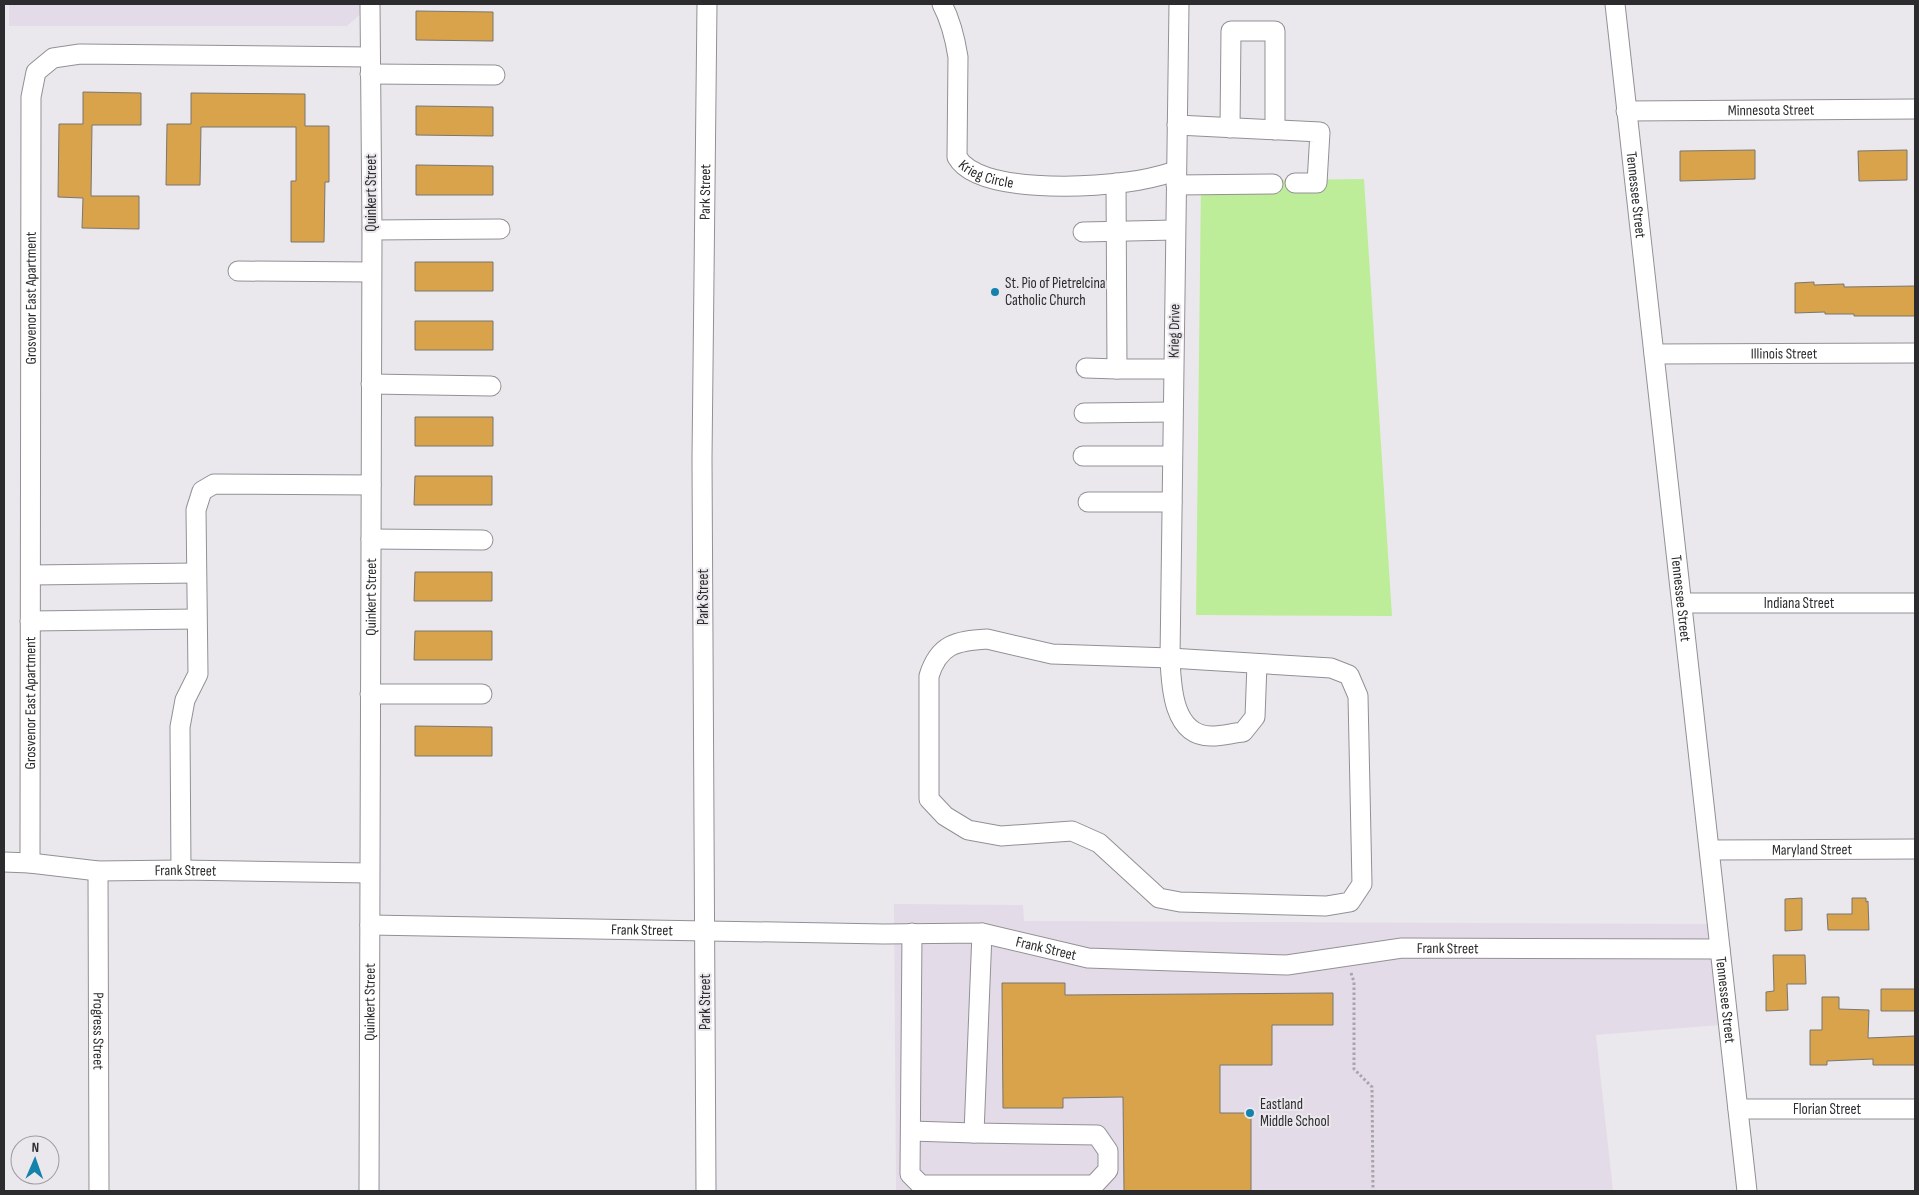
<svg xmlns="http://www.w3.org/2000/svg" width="1919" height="1195" viewBox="0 0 1919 1195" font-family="'Sofia Sans Condensed',sans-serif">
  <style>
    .built { fill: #e3dbe7 }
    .green { fill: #beed99 }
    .building { fill: #d8a34a; stroke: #797671 }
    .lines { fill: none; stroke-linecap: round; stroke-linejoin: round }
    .minor-casing { stroke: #939095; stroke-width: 21 }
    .path { stroke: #a7a5a9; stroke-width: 3; stroke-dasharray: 2.5 2.5; stroke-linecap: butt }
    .minor { stroke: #fff; stroke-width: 19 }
    .poi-dot { fill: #1482aa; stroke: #ebe8ed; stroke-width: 2 }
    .labels { text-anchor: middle; stroke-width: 4; stroke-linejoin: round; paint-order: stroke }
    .street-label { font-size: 15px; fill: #2c2b2d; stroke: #ebe8ed }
    .poi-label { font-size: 15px; fill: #2c2b2d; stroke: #ebe8ed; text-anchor: start }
  </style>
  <rect width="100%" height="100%" fill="#ebe8ed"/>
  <path class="built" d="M9,4H372L347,26H9Z
    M894,904L1023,905L1024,921L1709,924L1719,1025L1596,1035L1613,1191H896Z"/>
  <path class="green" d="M1364,179L1392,616L1196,615L1201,181Z"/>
  <path class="building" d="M416,11L493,12V41L416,40Z
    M83,92L141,93V125H92L91,196H139V229L82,228L83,198L58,197L59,124H83Z
    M191,93L305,94V126H329V182H325L324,242H291V181H296V127H201L200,185H166L167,124H191Z
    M416,106L493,107V136L416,135Z
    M1755,150V179L1680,181V151Z
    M1907,150V180L1859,181L1858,151Z
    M416,165L493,166V195H416Z
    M415,262H493V291H415Z
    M1814,282V285L1844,284V287L1915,286V316H1854V314H1825V312L1795,313V283Z
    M415,321H493V350H415Z
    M415,417H493V446H415Z
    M415,476H492V505H414Z
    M415,572H492V601H414Z
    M415,631H492V660H414Z
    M415,726L492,727V756H415Z
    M1802,898V930L1785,931V899Z
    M1852,898H1866V902L1868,901L1869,930H1828L1827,914H1852Z
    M1773,955H1805L1806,984H1787L1788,1010L1766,1011V992L1774,991Z
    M1002,983H1065V995L1333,993V1025H1272V1065H1220V1113H1251V1191H1124L1123,1097L1063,1098V1108H1003Z
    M1881,989H1915V1011H1881Z
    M1822,997H1839V1009L1869,1010L1868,1038L1915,1036V1065H1873V1059L1827,1061V1065H1810V1030H1822Z"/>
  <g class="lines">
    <g class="minor-casing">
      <g id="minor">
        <path id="s1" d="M942,4C951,21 955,38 958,57L957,157C978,194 1089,187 1127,182C1144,180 1160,176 1176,171"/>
        <path d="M1179,4L1170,658C1171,686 1173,737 1212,736C1222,736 1233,733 1243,732L1255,717L1257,664"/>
        <path id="s2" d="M1615,4L1747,1191"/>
        <path d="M370,74L495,75"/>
        <path id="s3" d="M1626,111L1915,109"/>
        <path d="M1177,125L1320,132L1317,183H1295"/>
        <path d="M1230,128L1231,31H1275V130"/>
        <path d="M1116,183L1117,369H1173"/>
        <path d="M1176,185L1273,184"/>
        <path d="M372,230L500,229"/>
        <path d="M1083,232L1175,230"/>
        <path d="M238,271L370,272"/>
        <path id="s4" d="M1654,354L1915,353"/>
        <path d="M1086,368L1117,369"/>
        <path d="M371,384L491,386"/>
        <path d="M1084,413L1173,412"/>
        <path d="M1083,456H1172"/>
        <path d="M1088,502H1172"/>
        <path d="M371,539L483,540"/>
        <path d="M31,575L196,573"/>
        <path id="s5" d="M1683,603H1915"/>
        <path d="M30,621L196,619"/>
        <path d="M987,639L1052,654L1170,658L1331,668L1349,675L1358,696L1362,884L1350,902L1326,906L1180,902L1159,898L1099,843L1072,831L1001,836L968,830L945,816L929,799V676C939,644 956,641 987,639Z"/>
        <path d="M370,694H482"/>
        <path id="s6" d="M1710,850L1915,849"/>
        <path id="s7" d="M4,862L30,863L98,871L181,870L369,873"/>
        <path id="s8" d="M30,863L31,97L36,72L53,58L80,54L370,57"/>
        <path d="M181,870L180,727L185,700L198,674L196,510L202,491L214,484L371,485"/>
        <path id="s9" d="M98,871L99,1191"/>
        <path id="s10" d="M370,925L884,934L982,933L1088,958L1287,965L1402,948L1720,949"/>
        <path d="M912,933L910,1174L921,1185H1094L1108,1170V1151L1097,1135L974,1133L982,933"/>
        <path id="s11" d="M1738,1109H1915"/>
        <path d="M911,1131L974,1133"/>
        <path id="s12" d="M369,1191L372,230L370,4"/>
        <path id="s13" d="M706,1191L702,459L707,4"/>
      </g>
    </g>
    <path class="path" d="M1351,973L1354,982V1069L1372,1087L1373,1191"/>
    <use href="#minor" class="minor"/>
  </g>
  <g class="poi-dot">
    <circle cx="995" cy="292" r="5"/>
    <circle cx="1250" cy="1113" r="5"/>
  </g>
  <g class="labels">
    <g class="street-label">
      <text dy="5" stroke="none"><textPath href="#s3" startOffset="145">Minnesota Street</textPath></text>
      <text dy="5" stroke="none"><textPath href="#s1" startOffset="191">Krieg Circle</textPath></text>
      <text transform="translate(371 193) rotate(-90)" y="5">Quinkert Street</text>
      <text dy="5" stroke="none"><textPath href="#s13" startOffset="999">Park Street</textPath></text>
      <text dy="5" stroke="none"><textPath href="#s2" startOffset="192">Tennessee Street</textPath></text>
      <text dy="5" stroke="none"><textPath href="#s8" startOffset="565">Grosvenor East Apartment</textPath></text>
      <text transform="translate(1174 331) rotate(-89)" y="5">Krieg Drive</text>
      <text dy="5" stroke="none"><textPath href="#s4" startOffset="130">Illinois Street</textPath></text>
      <text dy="5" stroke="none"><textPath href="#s12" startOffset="594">Quinkert Street</textPath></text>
      <text transform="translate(703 597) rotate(-90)" y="5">Park Street</text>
      <text dy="5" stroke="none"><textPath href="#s2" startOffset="598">Tennessee Street</textPath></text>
      <text dy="5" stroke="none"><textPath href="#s5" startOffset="116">Indiana Street</textPath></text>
      <text dy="5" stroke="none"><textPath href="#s8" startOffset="160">Grosvenor East Apartment</textPath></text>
      <text dy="5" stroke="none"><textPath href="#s6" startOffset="102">Maryland Street</textPath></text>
      <text dy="5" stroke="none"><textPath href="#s7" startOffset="182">Frank Street</textPath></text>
      <text dy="5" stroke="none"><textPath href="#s10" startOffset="272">Frank Street</textPath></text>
      <text dy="5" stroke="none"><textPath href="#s10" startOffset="678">Frank Street</textPath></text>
      <text dy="5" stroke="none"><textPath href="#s10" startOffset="1082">Frank Street</textPath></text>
      <text dy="5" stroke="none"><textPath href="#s2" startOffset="1002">Tennessee Street</textPath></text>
      <text dy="5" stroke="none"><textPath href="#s12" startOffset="189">Quinkert Street</textPath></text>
      <text transform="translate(705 1002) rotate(-90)" y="5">Park Street</text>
      <text dy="5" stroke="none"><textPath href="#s9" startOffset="160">Progress Street</textPath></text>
      <text dy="5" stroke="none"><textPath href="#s11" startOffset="89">Florian Street</textPath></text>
    </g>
    <g class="poi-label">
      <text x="1005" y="288">St. Pio of Pietrelcina<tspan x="1005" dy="17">Catholic Church</tspan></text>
      <text x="1260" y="1109">Eastland<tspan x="1260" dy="17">Middle School</tspan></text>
    </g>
  </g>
  <rect width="1919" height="1195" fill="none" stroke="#2c2b2d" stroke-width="10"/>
  <g transform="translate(35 1160) rotate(2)"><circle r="24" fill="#ebe8ed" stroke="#9f9ca0"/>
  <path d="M0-4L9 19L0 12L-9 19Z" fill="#1482aa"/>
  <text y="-8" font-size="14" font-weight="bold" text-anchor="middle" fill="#2c2b2d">N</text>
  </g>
</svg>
